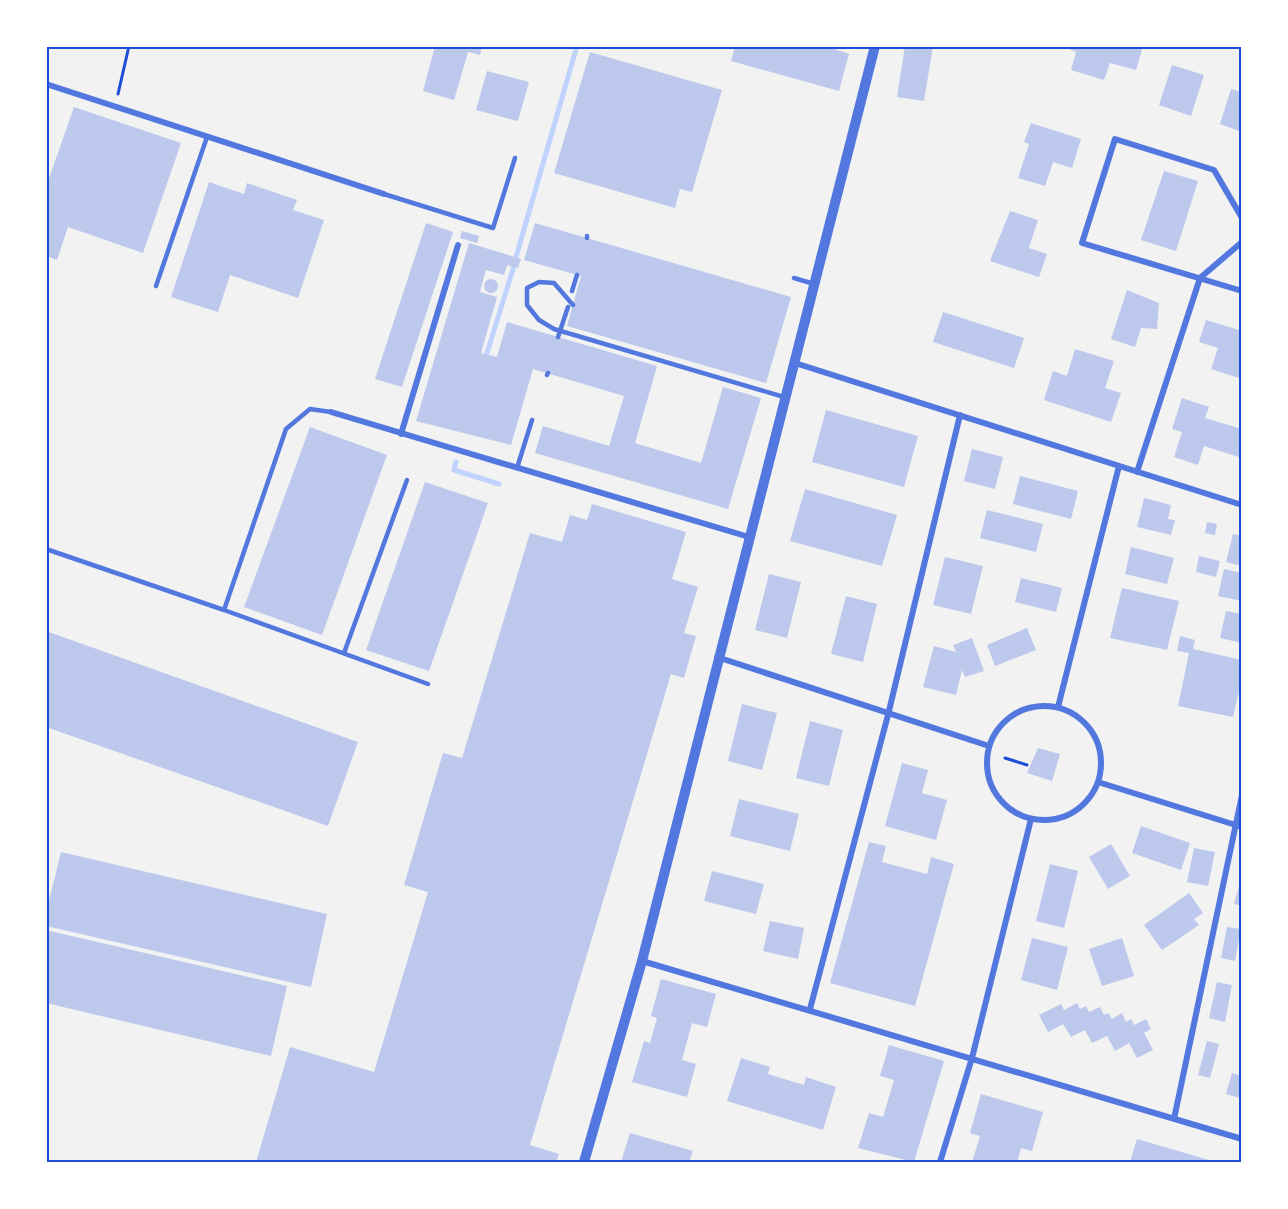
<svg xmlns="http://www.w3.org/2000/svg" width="1288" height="1209" viewBox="0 0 1288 1209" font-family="Commissioner,sans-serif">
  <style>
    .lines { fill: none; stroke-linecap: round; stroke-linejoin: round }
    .stream { stroke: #bfd3fe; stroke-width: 5 }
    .building { fill: #bdc9ec }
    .path { stroke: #1d4ed8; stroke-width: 3 }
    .service { stroke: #5277de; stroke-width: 4.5 }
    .minor { stroke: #5277de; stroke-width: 6 }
    .tertiary { stroke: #5277de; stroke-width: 10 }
    .neatline { fill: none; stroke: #1d4ed8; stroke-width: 2 }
  </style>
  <rect width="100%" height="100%" fill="#f2f2f2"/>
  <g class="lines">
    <path class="stream" d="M516,257L577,46
      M487,353L514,266
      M456,462L454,470L499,484"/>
  </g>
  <path class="building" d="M435,46H482L480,55L468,52L454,100L423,91Z
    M735,46H826L849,54L839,91L731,61Z
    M905,46H933L924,101L897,97Z
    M1060,46H1143L1136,70L1110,63L1104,80L1071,70L1076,52Z
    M590,52L722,90L692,192L680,189L675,208L554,173Z
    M1172,65L1204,75L1191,116L1159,105Z
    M487,71L529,82L518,121L476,110Z
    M1231,89L1242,92V132L1220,124Z
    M74,107L181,143L143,253L68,227L57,260L46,256V187Z
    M1031,123L1081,139L1072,168L1053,162L1045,186L1018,178L1029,144L1024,142Z
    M1164,171L1198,181L1176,251L1141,240Z
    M209,182L244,194L247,183L297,200L293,210L324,220L298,298L230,275L218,312L171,297Z
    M1010,211L1038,220L1029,248L1047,254L1039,277L990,261Z
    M426,223L453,232L402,387L375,379Z
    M535,223L791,297L766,383L567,326L581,276L524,260Z
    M462,231L479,236L477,243L460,238Z
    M469,243L521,259L518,268L507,265L504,275L486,270L480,292L497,297L481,353L497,357L507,322L657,366L635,443L701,463L723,387L761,398L728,509L535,453L543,426L609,446L624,396L533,369L511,445L416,421Z
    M484 286a7 7 0 1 1 14 0a7 7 0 1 1-14 0Z
    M1127,290L1159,303L1157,329L1141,328L1135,347L1111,339Z
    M943,312L1024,338L1014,368L933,342Z
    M1206,320L1242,331V369L1239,378L1211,369L1218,348L1199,342Z
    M1075,349L1114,361L1105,388L1121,393L1111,422L1044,400L1053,371L1067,376Z
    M1182,398L1209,407L1205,418L1242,429V458L1204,446L1198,465L1174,457L1182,432L1172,429Z
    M826,410L918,436L904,487L812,462Z
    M310,427L387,455L322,635L244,607Z
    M972,449L1003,457L995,489L964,481Z
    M1020,476L1078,491L1071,519L1013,504Z
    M425,482L488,503L429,671L366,650Z
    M805,489L897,515L882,566L790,541Z
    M1144,498L1171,505L1168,519L1175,520L1171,535L1137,527Z
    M592,504L686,532L672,579L698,587L684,633L696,636L684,678L671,674L530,1145L559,1154L556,1162H256L290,1047L374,1072L428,892L404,885L443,753L462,758L530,533L562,542L570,515L587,520Z
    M987,510L1043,524L1036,552L980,538Z
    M1207,522L1217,524L1215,535L1205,533Z
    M1233,534L1242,536V566L1226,562Z
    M1131,547L1174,558L1167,584L1125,574Z
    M1199,556L1220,561L1216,577L1196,572Z
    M945,557L983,566L971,614L933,605Z
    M1224,569L1242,573V601L1218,596Z
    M769,574L801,582L787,638L755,630Z
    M1021,578L1062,588L1056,612L1015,602Z
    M1122,588L1179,601L1167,650L1110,638Z
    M846,596L877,604L863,662L831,654Z
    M1226,611L1242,614V643L1220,638Z
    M1027,628L1036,650L995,666L987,645Z
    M46,631L358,742L328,826L46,727Z
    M1180,636L1195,640L1193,649L1242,660V678L1233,717L1178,706L1189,653L1177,651Z
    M972,638L984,671L965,677L962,670L956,695L923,687L934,646L956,652L953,645Z
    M742,704L777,713L762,770L728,761Z
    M810,721L843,730L829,786L796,778Z
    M1038,748L1060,754L1052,781L1027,773Z
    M902,763L928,770L922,793L947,800L936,840L885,826Z
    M739,799L799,814L790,851L730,836Z
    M1141,826L1190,843L1181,870L1132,853Z
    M869,842L886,846L882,862L927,874L931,857L954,864L915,1006L830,983Z
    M1111,844L1130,876L1108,889L1089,857Z
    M1194,848L1215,852L1208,886L1187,882Z
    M61,852L327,914L311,987L46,926V913Z
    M1050,864L1078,871L1064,928L1036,921Z
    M712,871L764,884L756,914L704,901Z
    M1241,879L1242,880V906L1234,904Z
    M1189,893L1203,913L1194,919L1199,925L1162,950L1144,925Z
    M770,921L804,928L798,959L763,951Z
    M1227,927L1241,929L1235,961L1221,958Z
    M46,930L287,986L271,1056L46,1003Z
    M1032,938L1068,947L1057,990L1021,980Z
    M1122,938L1134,976L1102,986L1089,949Z
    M661,979L716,994L707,1027L692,1023L682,1060L696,1064L687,1097L632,1082L644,1041L650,1043L657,1018L651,1016Z
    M1217,982L1232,985L1225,1022L1209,1018Z
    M1077,1003L1080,1009L1086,1006L1089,1012L1100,1007L1104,1015L1108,1013L1112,1019L1122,1013L1126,1022L1131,1019L1134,1025L1146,1019L1151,1029L1144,1033L1153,1050L1137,1058L1129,1043L1115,1051L1107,1036L1092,1043L1085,1030L1071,1037L1063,1024L1048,1032L1039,1015L1061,1004L1064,1010Z
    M1207,1041L1219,1044L1210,1078L1198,1075Z
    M889,1045L944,1061L914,1162L858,1148L869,1113L883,1117L894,1080L880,1076Z
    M741,1058L770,1067L768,1074L804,1085L806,1077L836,1087L823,1130L727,1101Z
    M1232,1073L1242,1076L1240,1098L1226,1094Z
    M981,1094L1043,1112L1032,1151L1021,1148L1017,1162H972L980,1136L970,1133Z
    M630,1133L693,1151L689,1162H621Z
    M1137,1139L1216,1162H1130Z"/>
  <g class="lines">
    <path class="path" d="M118,94L129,46
      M1005,758L1027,765"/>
    <path class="service" d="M384,194L493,228L515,158
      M587,238V236
      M794,278L814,284
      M156,286L207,137
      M572,291L577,275
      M573,305L554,283L539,282L527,288V305L539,320L554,329L784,397
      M558,337L568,307
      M547,375L548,373
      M517,468L532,420
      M46,549L224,610L286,429L310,409L331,412
      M224,610L428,684
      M344,653L407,480"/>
    <path class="minor" d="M46,84L384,194
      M1242,218L1214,170L1115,139L1082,243L1242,291
      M795,363L1242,505
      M331,412L749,537
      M401,434L458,245
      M1137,472L1200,278L1242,242
      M717,657L989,746
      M987 763a57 57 0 1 1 114 0a57 57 0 1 1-114 0Z
      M1058,707L1119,466
      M1098,782L1242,827
      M642,961L1242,1139
      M810,1009L888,715L960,415
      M1174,1119L1242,795
      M940,1162L972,1058L1031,819"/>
    <path class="tertiary" d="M584,1162L642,961L875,46"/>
  </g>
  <rect width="1288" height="1209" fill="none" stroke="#ffffff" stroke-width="96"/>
  <rect x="48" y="48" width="1192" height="1113" class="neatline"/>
</svg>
